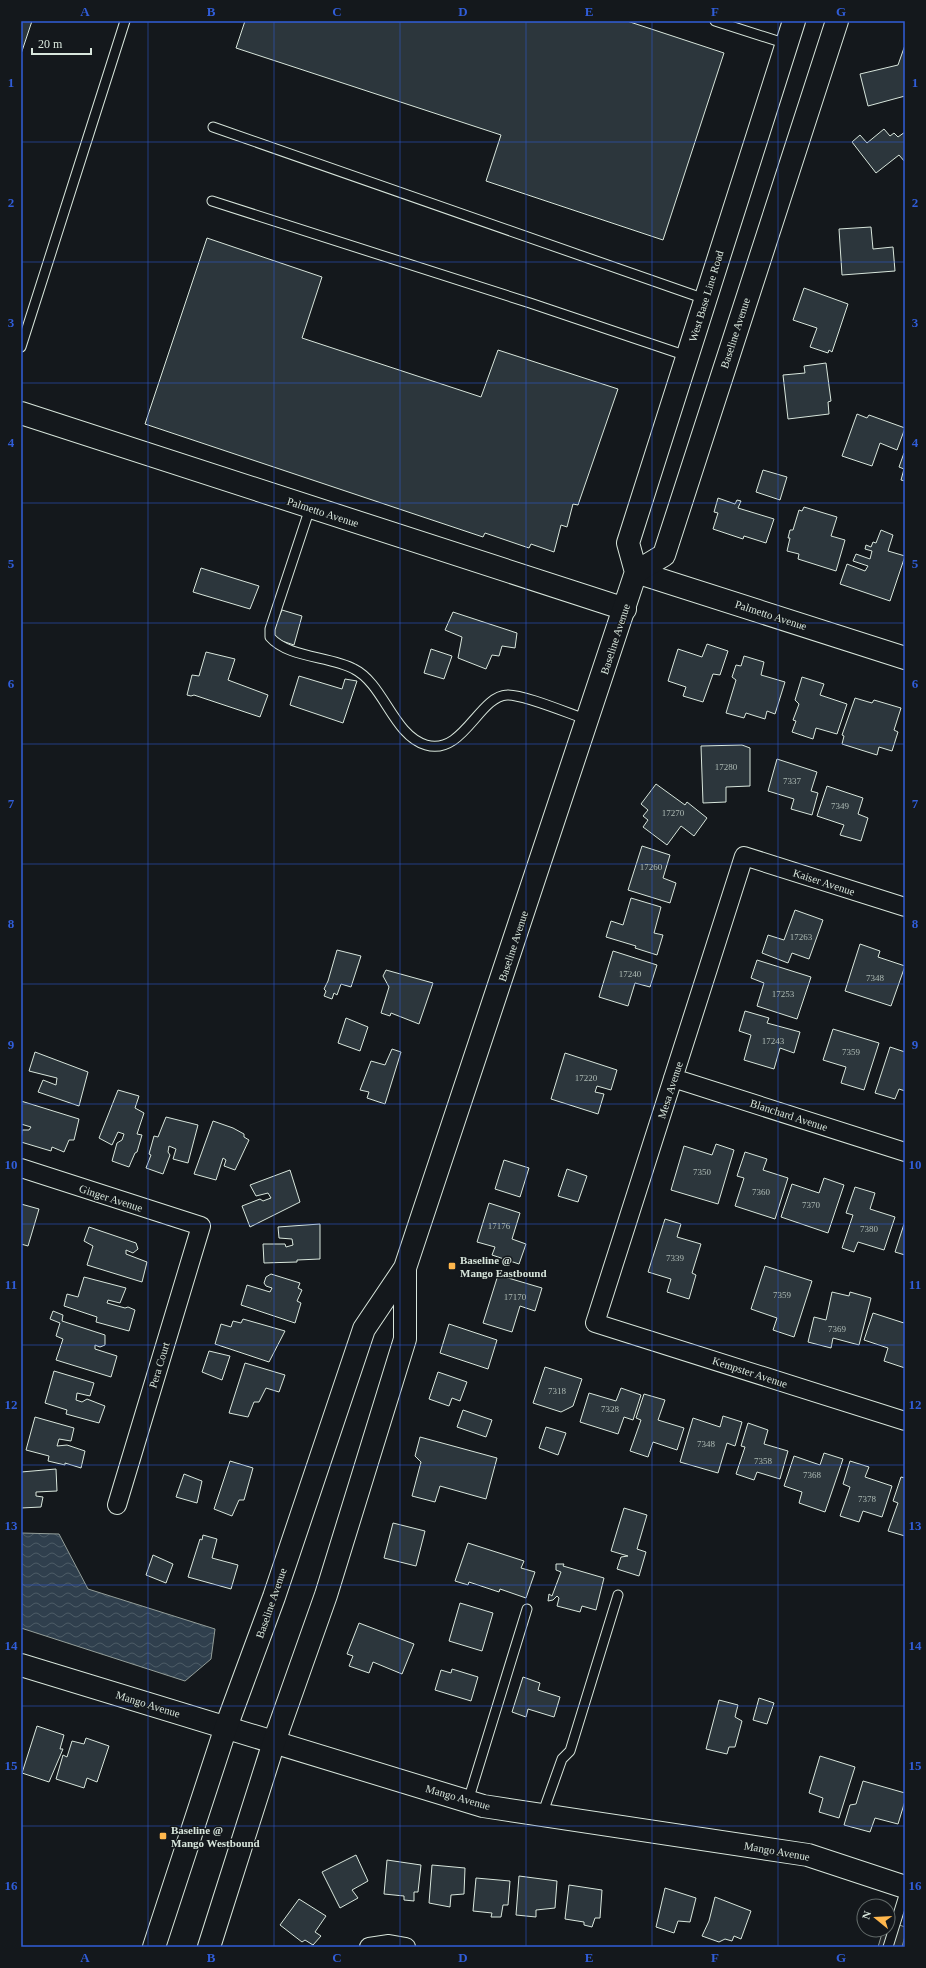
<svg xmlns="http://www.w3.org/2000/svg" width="926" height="1968" viewBox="0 0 926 1968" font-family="'Times New Roman',serif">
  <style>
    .parking { fill: #24282b; stroke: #939e99 }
    .water { fill: url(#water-waves); stroke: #939e99 }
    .building { fill: #2c363c; stroke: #d8e6dc }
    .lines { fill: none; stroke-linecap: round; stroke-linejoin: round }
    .service-casing { stroke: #d8e6dc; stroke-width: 11 }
    .minor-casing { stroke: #d8e6dc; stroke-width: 20 }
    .tertiary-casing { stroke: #d8e6dc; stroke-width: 24 }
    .primary-casing { stroke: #d8e6dc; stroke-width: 24 }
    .service { stroke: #14181c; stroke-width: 9 }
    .minor { stroke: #14181c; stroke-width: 18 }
    .tertiary { stroke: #14181c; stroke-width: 22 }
    .primary { stroke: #14181c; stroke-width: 22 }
    .grid { fill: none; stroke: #305dd8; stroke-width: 1; stroke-opacity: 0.55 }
    .poi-dot { fill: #ffb74d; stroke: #14181c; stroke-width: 1.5 }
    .labels { text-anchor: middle; stroke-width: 3; stroke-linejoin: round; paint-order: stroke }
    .number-label { font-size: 9px; fill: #adbab4 }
    .street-label { font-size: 11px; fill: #d8e6dc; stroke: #14181c }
    .poi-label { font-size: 11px; font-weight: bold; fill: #d8e6dc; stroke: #14181c; text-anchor: start }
    .neatline { fill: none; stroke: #305dd8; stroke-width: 1.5 }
    .grid-label { font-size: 13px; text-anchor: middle; font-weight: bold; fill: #305dd8 }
  </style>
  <defs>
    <pattern id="water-waves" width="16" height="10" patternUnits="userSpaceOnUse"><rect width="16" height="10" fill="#2f3f4d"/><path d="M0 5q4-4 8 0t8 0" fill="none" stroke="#4c5b66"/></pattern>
  </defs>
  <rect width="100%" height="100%" fill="#14181c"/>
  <path class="parking" d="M888,1921L905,1927V1936L902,1947H878L883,1930H888Z"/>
  <path class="water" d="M21,1533L59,1534L88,1589L215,1629L211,1659L185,1681L21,1628Z"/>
  <path class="building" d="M21,21H32L21,54Z
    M245,21H627L724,53L663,240L486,181L501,135L236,48Z
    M905,45V96L868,106L860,74L898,65Z
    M884,129L890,136L894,133L898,137L905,132V162L899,155L876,173L852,142L860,135L867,143Z
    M871,227L873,249L893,247L895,271L842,275L839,229Z
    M207,238L322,277L302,338L481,397L498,350L618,389L578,505L573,504L567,527L561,525L554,552L531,544L529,548L485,533L483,537L145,424Z
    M804,288L848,304L832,352L829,350L828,353L810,347L817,328L793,320Z
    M826,363L831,401L828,402L829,414L788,419L783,375L805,373L804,366Z
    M857,414L867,418L869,415L905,428L897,450L880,443L872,466L842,456Z
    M904,453L905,454V481L901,480L904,469L899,467Z
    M763,470L787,477L780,500L756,492Z
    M718,498L735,504L737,500L741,501L738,508L774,519L766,543L744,536L743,539L713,529L718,513L714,512Z
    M804,507L837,517L831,536L845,540L836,571L798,559L799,554L787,551L790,538H788L790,530H793L799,510L802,511Z
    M881,530L893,535L888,551L905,556L890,601L840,584L847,564L865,571L868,566L853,561L856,554L870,559L872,551L865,549L866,545L871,547L873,542L876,543Z
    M201,568L259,586L250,609L193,592Z
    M282,610L302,616L294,645L270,637Z
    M453,612L517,633L515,648L502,646L499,656L492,655L486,669L458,658L462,637L445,630Z
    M707,644L728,651L720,675L713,674L703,702L683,696L686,687L668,681L678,649L702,657Z
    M431,649L452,656L444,679L424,673Z
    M206,652L235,659L228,680L268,695L260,717L194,695L191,696L187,695L192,675L199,676Z
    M744,656L764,662L761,675L785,682L775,714L767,711L765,719L746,713L744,718L726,713L736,680L732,677L736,665L741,666Z
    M299,676L342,689L345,679L357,681L343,723L290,705Z
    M802,677L824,684L820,695L847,704L837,734L816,728L813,739L792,732L796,721L793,720L799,704L795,700Z
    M855,698L872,703L874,700L901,708L894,730L898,732L892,751L879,747L877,755L842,744L844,736L842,735Z
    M742,745L750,748V786L726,787V802L703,803L701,746Z
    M777,759L817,772L811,791L818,793L812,815L791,809L794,799L768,791Z
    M656,784L685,805L687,802L707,818L694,836L681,826L667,845L643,827L648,820L643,816L648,810L641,804Z
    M827,786L863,798L858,814L868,818L861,841L840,835L844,825L817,816Z
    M642,846L670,855L663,878L676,883L670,903L628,890Z
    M631,898L661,907L654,933L663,935L657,955L635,948L636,946L606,937L611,921L623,925Z
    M795,910L823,920L809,959L792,953L788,963L762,953L768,935L784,940Z
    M860,944L880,951L878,957L905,966L891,1006L845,991Z
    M337,950L361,956L351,987L341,984L337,995L334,993L332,999L324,996L326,991L324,989L328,981Z
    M613,951L657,965L650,987L635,983L628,1006L599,997Z
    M757,960L811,977L797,1019L757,1006L764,983L751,978Z
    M386,970L433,983L419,1024L391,1013L390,1016L381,1013L389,987L383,976Z
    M745,1011L769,1018L767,1023L800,1032L794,1053L780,1048L774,1069L744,1060L751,1035L739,1031Z
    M346,1018L368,1027L360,1051L338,1043Z
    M833,1029L879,1043L864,1090L841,1083L846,1067L823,1060Z
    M890,1047L905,1052V1091L899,1089L895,1099L875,1093Z
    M392,1049L401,1052L385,1104L367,1098L369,1092L360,1090L371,1061L385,1065Z
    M35,1052L88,1072L79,1106L38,1092L43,1080L56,1085L57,1078L29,1071Z
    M565,1053L617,1070L611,1090L597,1086L595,1092L604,1094L598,1114L551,1099Z
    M118,1090L139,1096L135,1108L144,1113L137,1134L142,1135L137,1152L135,1153L129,1167L112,1161L117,1143L122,1140L124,1134L118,1132L112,1145L99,1138Z
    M21,1101L79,1119L74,1140H69L64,1152L52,1147L51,1151L21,1142L22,1130H29L31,1127L21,1124Z
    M166,1117L198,1125L188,1163L173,1159L176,1149L169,1146L168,1152L170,1155L163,1174L146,1168L151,1155L149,1154L154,1136L158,1137Z
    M213,1121L233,1128L244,1134V1137L249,1140L235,1170L224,1166L226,1160L223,1158L216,1180L194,1174Z
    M716,1144L734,1150L718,1204L671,1190L684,1146L712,1155Z
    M745,1152L767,1159L763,1170L788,1178L775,1219L735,1206L744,1178L737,1176Z
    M504,1160L529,1168L520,1197L495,1189Z
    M567,1169L587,1176L578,1202L558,1196Z
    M290,1170L300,1202L250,1227L242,1206L260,1199L263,1201L271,1198L268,1193L256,1196L250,1185Z
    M824,1178L844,1185L828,1233L781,1217L792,1184L819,1193Z
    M855,1187L875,1193L870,1209L895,1217L884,1250L858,1242L854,1252L842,1248L853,1215L846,1213Z
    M489,1203L520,1213L512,1239L526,1244L519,1264L492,1255L495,1247L477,1242Z
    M21,1204L39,1209L28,1246L21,1244Z
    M665,1219L681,1224L677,1237L701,1244L692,1273L696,1275L689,1299L667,1292L671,1279L648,1272Z
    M905,1221V1255L895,1252Z
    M320,1224V1259L297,1260V1262L264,1263L263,1244H285L286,1247L293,1245L292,1239L279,1238L278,1227Z
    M89,1227L136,1243L138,1249L133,1253L126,1250V1254L147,1262L142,1282L87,1265L93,1246L84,1241Z
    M765,1266L812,1281L794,1337L773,1330L777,1318L751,1309Z
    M271,1274L300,1283L298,1288L302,1290L297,1301L301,1303L295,1323L241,1305L247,1285L270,1292L272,1288L266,1286L264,1283L266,1277Z
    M498,1275L542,1288L535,1311L520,1306L512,1332L483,1323Z
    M84,1277L126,1288L120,1303L108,1300L107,1303L125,1308L128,1307L135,1310L129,1331L96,1322L97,1317L64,1306L67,1294L78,1297Z
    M832,1292L849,1296L850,1292L871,1298L859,1345L833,1338L831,1348L808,1342L814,1317L826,1320Z
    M53,1311L63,1315L62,1321L105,1335V1345L100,1347L95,1345V1349L117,1356L111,1377L56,1360L63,1339L56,1336L60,1323L50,1319Z
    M873,1313L904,1323L905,1319V1368L884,1361L888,1348L864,1340Z
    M243,1319L285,1331L269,1362L215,1344L221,1324L231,1327L233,1321L241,1323Z
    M449,1324L497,1340L488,1369L440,1353Z
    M209,1351L230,1356L222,1380L202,1372Z
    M245,1363L285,1375L279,1392L266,1388L259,1402H254L248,1417L229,1413Z
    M545,1367L582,1379L573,1406L561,1412L533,1403Z
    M54,1371L94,1383L90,1396L77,1393L76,1400L82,1402L87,1399L105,1406L99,1423L66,1414L67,1410L45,1403Z
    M438,1372L467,1382L460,1401L452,1398L449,1406L429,1399Z
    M621,1388L641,1395L633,1420L624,1417L618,1434L580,1422L589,1393L616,1401Z
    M644,1394L665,1400L658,1420L684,1428L677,1450L653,1442L648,1457L630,1451L641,1420L636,1418Z
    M463,1410L492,1420L486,1437L457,1427Z
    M723,1416L742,1422L735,1446L727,1443L718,1473L680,1462L693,1418L720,1427Z
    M35,1417L74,1428L71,1441L59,1439L57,1446L67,1445L85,1451L81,1468L65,1463V1465L48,1461L49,1456L26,1450Z
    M748,1423L768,1430L764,1444L788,1451L780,1479L757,1472L754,1480L736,1474L745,1447L741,1446Z
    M546,1427L566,1433L558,1455L539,1448Z
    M420,1437L497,1458L486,1499L440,1486L435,1502L412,1496L421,1462L415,1456Z
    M824,1453L843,1459L825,1512L799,1503L802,1492L784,1486L794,1456L820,1465Z
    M230,1461L253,1468L244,1500H239L232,1516L214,1509Z
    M850,1461L869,1467L865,1477L892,1486L882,1517L863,1511L859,1522L840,1516L850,1487L843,1484Z
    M56,1469L57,1491L36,1492V1496L43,1497L41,1507L21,1508V1472Z
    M184,1474L202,1481L197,1503L176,1497Z
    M901,1477L905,1478V1536L888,1531L898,1503L893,1501Z
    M624,1508L647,1515L637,1549L646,1552L639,1576L617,1569L621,1557L628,1556L611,1551Z
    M393,1523L425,1531L416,1566L384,1558Z
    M203,1535L217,1539L212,1558L238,1565L231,1589L188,1577L200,1539L202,1540Z
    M468,1543L524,1561L521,1568L535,1572L526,1598L500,1589L499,1592L469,1582L468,1585L455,1581Z
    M153,1555L173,1564L166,1583L146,1575Z
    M556,1564H564L563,1566L604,1578L596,1610L582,1606L580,1612L557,1606L559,1598L557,1596L553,1600L548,1601L549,1594L552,1596L561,1572L556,1570Z
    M460,1603L493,1613L482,1651L449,1641Z
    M359,1623L414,1644L402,1674L373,1662L369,1673L349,1666L353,1656L347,1654Z
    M452,1669L478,1677L471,1701L435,1690L441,1670L451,1673Z
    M523,1677L540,1683L538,1690L560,1697L554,1717L528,1709L526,1717L512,1712Z
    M759,1698L774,1703L767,1724L753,1720Z
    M719,1700L738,1705L735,1717L742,1721L735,1747H729L727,1754L706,1749Z
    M37,1726L64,1735L60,1749H63L49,1782L22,1773Z
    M86,1738L109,1746L97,1782L87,1778L84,1788L56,1779L63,1755L67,1757L72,1741L84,1744Z
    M820,1756L855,1767L839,1818L819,1812L823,1798L809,1793Z
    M863,1781L905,1793V1801L898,1824L875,1818L870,1832L844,1825L850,1805L856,1804Z
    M356,1855L368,1881L352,1890L358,1898L340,1908L322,1872Z
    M387,1860L421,1865L418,1892H414V1901L404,1900V1896L384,1894Z
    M432,1865L465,1868L464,1894L451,1895L450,1907L429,1903Z
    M519,1876L557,1881L555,1908L536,1910V1917L516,1915Z
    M476,1878L510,1881L508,1905H503L501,1917H491L492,1913L473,1911Z
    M569,1885L602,1890L600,1918H595L592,1927L584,1925V1922L565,1919Z
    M665,1888L696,1898L690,1922L678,1921L674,1933L656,1927Z
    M715,1897L751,1911L741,1939L734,1936L732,1941L725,1939L719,1942L702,1936L709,1921Z
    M299,1899L326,1916L315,1932L321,1936L313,1945L305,1940L302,1942L280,1925Z"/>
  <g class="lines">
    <g class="service-casing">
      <path id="service" d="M715,21L787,44
        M213,127L705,299
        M212,201L530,303L687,356
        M21,347L125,21
        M310,508L270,629V637C288,658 330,656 354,669C384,684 393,735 426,745C463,756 479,696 507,695C523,694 570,714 588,720
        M468,1801L527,1609
        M542,1815L562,1759L570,1751L618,1595
        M888,1947L905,1892"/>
    </g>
    <g class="minor-casing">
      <path id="minor" d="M905,907L744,856L595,1323L905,1421
        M673,1078L905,1152
        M21,1168L201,1226L117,1505
        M369,1947L389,1944L406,1947"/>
    </g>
    <g class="tertiary-casing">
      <path id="tertiary" d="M21,413L625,609
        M636,572L905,658
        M21,1665L483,1806L808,1855L905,1887"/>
    </g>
    <g class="primary-casing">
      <path id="primary" d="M636,572L628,543L794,21
        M154,1947L226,1727L274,1597L364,1329L405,1268L636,572L664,555L837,21
        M209,1947L274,1742L326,1595L405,1339V1268"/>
    </g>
    <use href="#service" class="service"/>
    <use href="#minor" class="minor"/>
    <use href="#tertiary" class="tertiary"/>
    <use href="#primary" class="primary"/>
  </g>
  <path class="grid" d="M148,21V1947M274,21V1947M400,21V1947M526,21V1947M652,21V1947M778,21V1947M21,142H905M21,262H905M21,383H905M21,503H905M21,623H905M21,744H905M21,864H905M21,984H905M21,1104H905M21,1224H905M21,1345H905M21,1465H905M21,1585H905M21,1706H905M21,1826H905"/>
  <g class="poi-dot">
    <rect x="448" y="1262" width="8" height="8" rx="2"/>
    <rect x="159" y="1832" width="8" height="8" rx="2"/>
  </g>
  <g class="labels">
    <g class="number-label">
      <text x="726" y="770">17280</text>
      <text x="792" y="784">7337</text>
      <text x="840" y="809">7349</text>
      <text x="673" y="816">17270</text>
      <text x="651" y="870">17260</text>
      <text x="801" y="940">17263</text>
      <text x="630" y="977">17240</text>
      <text x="875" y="981">7348</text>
      <text x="783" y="997">17253</text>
      <text x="773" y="1044">17243</text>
      <text x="851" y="1055">7359</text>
      <text x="586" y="1081">17220</text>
      <text x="702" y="1175">7350</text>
      <text x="761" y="1195">7360</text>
      <text x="811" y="1208">7370</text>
      <text x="499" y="1229">17176</text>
      <text x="869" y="1232">7380</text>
      <text x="675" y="1261">7339</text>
      <text x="782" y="1298">7359</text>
      <text x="515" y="1300">17170</text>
      <text x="837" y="1332">7369</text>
      <text x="557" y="1394">7318</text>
      <text x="610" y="1412">7328</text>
      <text x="706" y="1447">7348</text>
      <text x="763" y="1464">7358</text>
      <text x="812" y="1478">7368</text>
      <text x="867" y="1502">7378</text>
    </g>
    <g class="street-label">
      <text transform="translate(706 296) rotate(-73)" y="4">West Base Line Road</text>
      <text transform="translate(735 333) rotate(-72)" y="4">Baseline Avenue</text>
      <text transform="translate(323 512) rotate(18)" y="4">Palmetto Avenue</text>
      <text transform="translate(771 615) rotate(18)" y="4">Palmetto Avenue</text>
      <text transform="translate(615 639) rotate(-72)" y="4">Baseline Avenue</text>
      <text transform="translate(824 882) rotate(18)" y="4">Kaiser Avenue</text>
      <text transform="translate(513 946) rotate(-72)" y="4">Baseline Avenue</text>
      <text transform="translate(670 1090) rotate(-72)" y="4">Mesa Avenue</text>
      <text transform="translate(789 1115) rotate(18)" y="4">Blanchard Avenue</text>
      <text transform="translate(111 1198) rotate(18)" y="4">Ginger Avenue</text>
      <text transform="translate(159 1365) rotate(-73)" y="4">Pera Court</text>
      <text transform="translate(750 1372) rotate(18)" y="4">Kempster Avenue</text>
      <text transform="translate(271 1603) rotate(-71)" y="4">Baseline Avenue</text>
      <text transform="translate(148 1704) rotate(17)" y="4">Mango Avenue</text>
      <text transform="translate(458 1797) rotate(16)" y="4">Mango Avenue</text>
      <text transform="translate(777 1851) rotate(10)" y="4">Mango Avenue</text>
    </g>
    <g class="poi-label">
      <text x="460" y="1264">Baseline @<tspan x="460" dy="13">Mango Eastbound</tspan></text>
      <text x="171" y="1834">Baseline @<tspan x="171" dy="13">Mango Westbound</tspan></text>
    </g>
  </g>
  <rect width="926" height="1968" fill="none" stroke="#14181c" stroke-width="44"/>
  <g transform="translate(876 1918) rotate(288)"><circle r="19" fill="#14181c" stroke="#626a69"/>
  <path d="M0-3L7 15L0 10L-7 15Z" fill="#ffb74d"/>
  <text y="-6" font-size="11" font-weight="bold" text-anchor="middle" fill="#d8e6dc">N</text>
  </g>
  <path d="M32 48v6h59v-6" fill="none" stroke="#d8e6dc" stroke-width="2"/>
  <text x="38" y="48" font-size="12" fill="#d8e6dc" stroke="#14181c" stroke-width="3" paint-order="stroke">20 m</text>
  <rect x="22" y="22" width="882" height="1924" class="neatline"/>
  <g class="grid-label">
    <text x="85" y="16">A</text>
    <text x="211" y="16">B</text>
    <text x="337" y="16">C</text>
    <text x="463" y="16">D</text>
    <text x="589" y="16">E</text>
    <text x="715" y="16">F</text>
    <text x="841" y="16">G</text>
    <text x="11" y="87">1</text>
    <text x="915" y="87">1</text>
    <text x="11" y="207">2</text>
    <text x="915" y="207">2</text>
    <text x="11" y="327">3</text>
    <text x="915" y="327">3</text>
    <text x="11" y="447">4</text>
    <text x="915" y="447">4</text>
    <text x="11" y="568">5</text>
    <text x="915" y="568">5</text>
    <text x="11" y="688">6</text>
    <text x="915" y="688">6</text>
    <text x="11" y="808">7</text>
    <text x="915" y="808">7</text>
    <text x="11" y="928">8</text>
    <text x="915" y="928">8</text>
    <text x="11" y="1049">9</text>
    <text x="915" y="1049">9</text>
    <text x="11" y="1169">10</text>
    <text x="915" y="1169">10</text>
    <text x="11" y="1289">11</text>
    <text x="915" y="1289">11</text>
    <text x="11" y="1409">12</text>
    <text x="915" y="1409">12</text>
    <text x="11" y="1530">13</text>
    <text x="915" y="1530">13</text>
    <text x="11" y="1650">14</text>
    <text x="915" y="1650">14</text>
    <text x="11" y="1770">15</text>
    <text x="915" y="1770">15</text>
    <text x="11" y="1890">16</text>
    <text x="915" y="1890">16</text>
    <text x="85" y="1962">A</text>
    <text x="211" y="1962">B</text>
    <text x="337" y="1962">C</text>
    <text x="463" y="1962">D</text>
    <text x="589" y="1962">E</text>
    <text x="715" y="1962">F</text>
    <text x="841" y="1962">G</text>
  </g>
</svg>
